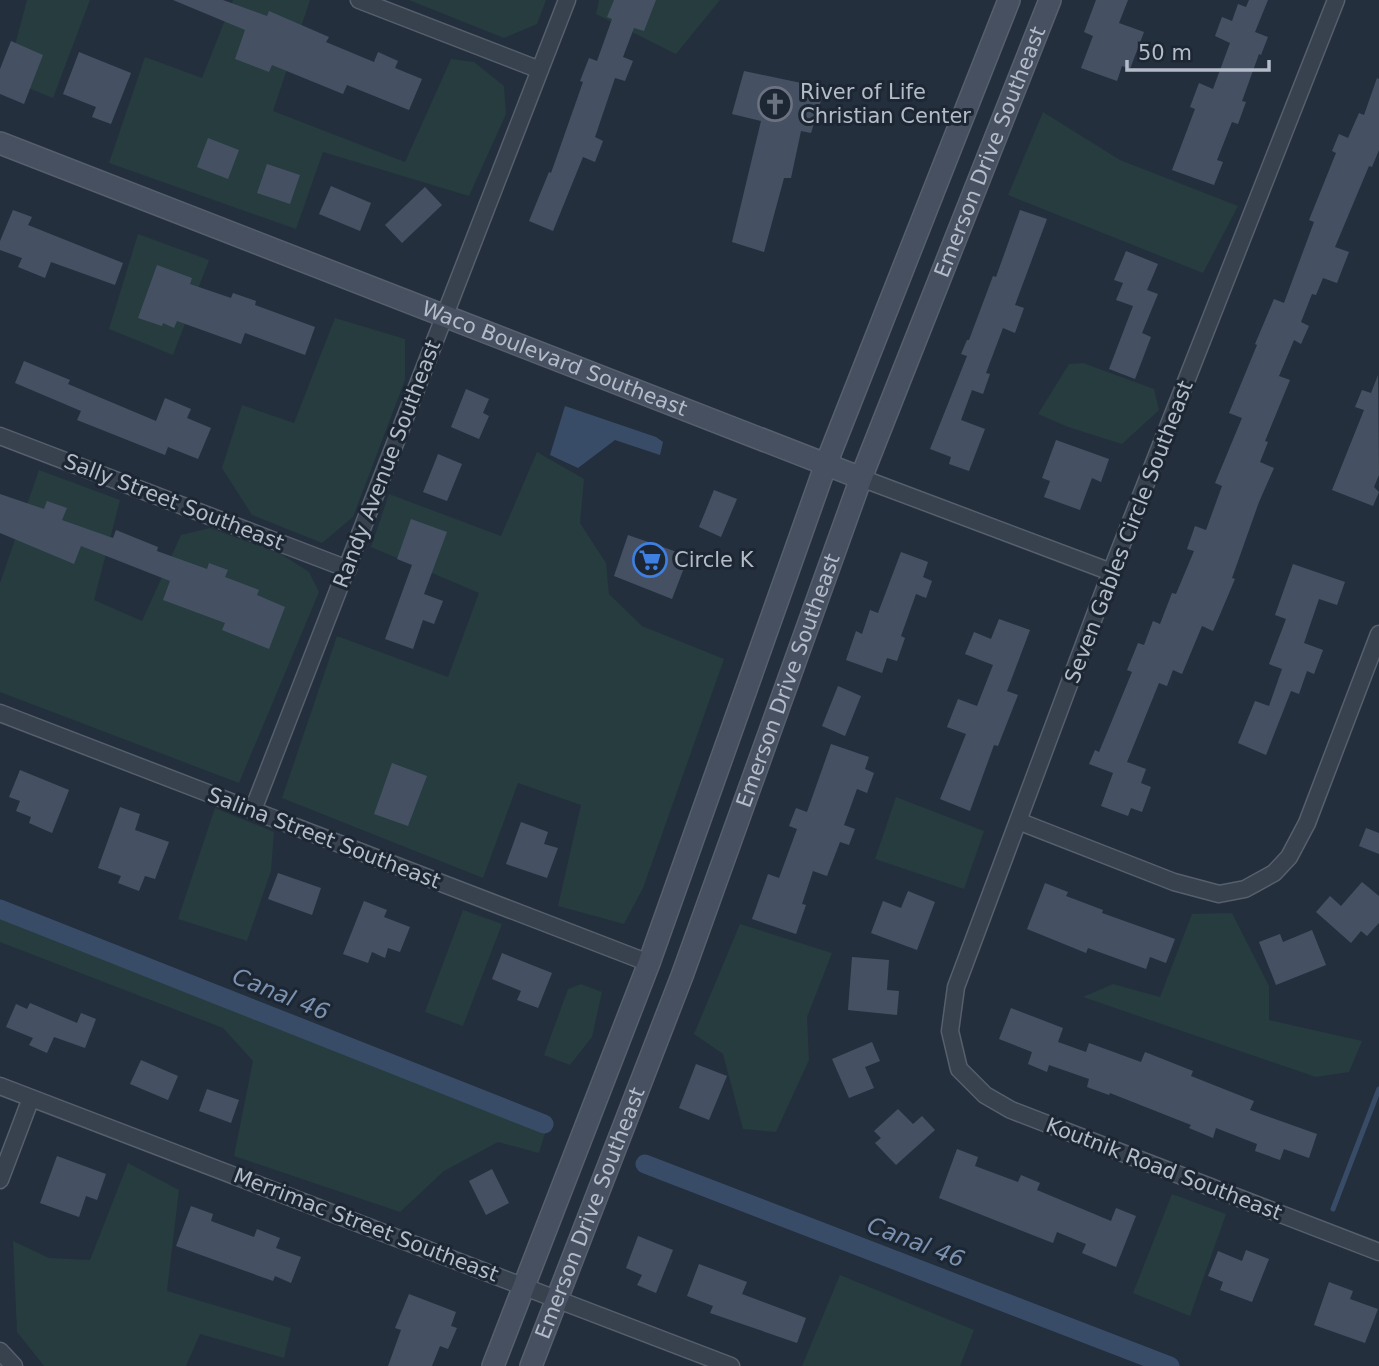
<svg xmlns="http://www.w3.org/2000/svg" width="1379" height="1366" viewBox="0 0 1379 1366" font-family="'DejaVu Sans',sans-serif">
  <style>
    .green { fill: #263c3f }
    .water { fill: #394c67 }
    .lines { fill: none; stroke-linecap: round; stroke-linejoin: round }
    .stream { stroke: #394c67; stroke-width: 5 }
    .canal { stroke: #394c67; stroke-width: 19 }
    .building { fill: #455162 }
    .street-casing { stroke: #565f6c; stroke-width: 19 }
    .secondary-casing { stroke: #565f6c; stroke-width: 24 }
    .street { stroke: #38414e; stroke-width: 16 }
    .secondary { stroke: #465061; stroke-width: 21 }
    .labels { text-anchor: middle; stroke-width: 6; stroke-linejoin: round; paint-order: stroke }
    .poi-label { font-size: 21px; fill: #b4bcc9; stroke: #1d2633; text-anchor: start }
    .street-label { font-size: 21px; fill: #b4bcc9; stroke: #1d2633 }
    .water-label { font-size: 23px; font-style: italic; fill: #7c92b1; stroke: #1d2633 }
  </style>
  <rect width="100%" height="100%" fill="#242f3e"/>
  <path class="green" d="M27,0H90L53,98L6,79Z
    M233,0H310L273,111L405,162L451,59L474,62L504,86L506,114L469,196L323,152L296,229L109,163L145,57L202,78Z
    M409,0H546L537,24L504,38Z
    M599,0H720L676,54L596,14Z
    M1043,112L1120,160L1238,206L1203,273L1008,195Z
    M138,234L209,260L173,355L109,329Z
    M335,318L405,339V380L353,517L322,543L252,515L222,468L242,405L294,423Z
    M1083,363L1154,389L1159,410L1122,444L1068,427L1038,414L1069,364Z
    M537,452L584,479L580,523L606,563L609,594L642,626L724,659L643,888L624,924L558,906L581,805L518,783L483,878L282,798L337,636L448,677L479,593L371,547L389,494L501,536Z
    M39,470L120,500L94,600L142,621L181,535L210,528L281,554L309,572L319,592L239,783L0,692V583Z
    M896,797L984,831L964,889L875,859Z
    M215,808L274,832L271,871L247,941L178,919Z
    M463,910L502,924L463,1026L425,1012Z
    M1232,913L1269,986V1020L1362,1041L1349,1072L1316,1077L1083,997L1113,984L1160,997L1192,914Z
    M0,917L545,1133L539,1153L498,1142L444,1171L400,1212L234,1156L253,1061L223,1028L0,942Z
    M740,924L832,953L807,1017L809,1060L776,1132L743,1129L723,1054L694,1034Z
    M581,984L602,992L592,1037L570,1065L544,1055L568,989Z
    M128,1163L179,1190L167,1291L291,1328L284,1358L200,1334L186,1366H44L17,1332L13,1241L49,1258L90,1260Z
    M1172,1194L1226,1214L1190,1316L1133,1293Z
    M840,1275L974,1330L960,1366H802Z"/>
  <path class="water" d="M565,406L656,437L663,442L660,455L615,440L578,468L550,455Z"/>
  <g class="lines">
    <path class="stream" d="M1333,1209L1379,1089"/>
    <path class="canal" d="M0,909L544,1124
      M645,1164L1170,1366"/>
  </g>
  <path class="building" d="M173,0H223L267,16L269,11L329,37L326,42L374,62L378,52L398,61L395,68L422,79L409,110L347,85L343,94L272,65L269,72L235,59L245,30Z
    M614,0H656L644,31L634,28L623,57L633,61L625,81L615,78L595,137L603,141L595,162L583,157L553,231L529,221L549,172L551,173L583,82L580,81L589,58L597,61L612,19L607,17Z
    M1096,0H1128L1119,23L1144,32L1130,69L1122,66L1117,81L1081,68L1093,36L1084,32Z
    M1249,0H1268L1255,32L1268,37L1261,55L1259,54L1242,101L1246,102L1238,124L1232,122L1217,160L1223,162L1214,185L1172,170L1195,109L1190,107L1199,83L1213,89L1230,43L1215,36L1222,17L1232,21L1238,4L1246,7Z
    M11,41L43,55L24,104L0,94V69Z
    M79,52L131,73L111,124L92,117L96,107L63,94Z
    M744,71L825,88L811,133L801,131L791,178H784L764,252L732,242L761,121L732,114Z
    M1377,78L1379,79V150L1372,167L1369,166L1335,247L1349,252L1337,283L1323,278L1316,295L1312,294L1301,322L1309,326L1301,344L1294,340L1279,376L1290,380L1265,441L1268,442L1260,462L1274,468L1259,502L1232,578L1235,579L1213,631L1202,626L1182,674L1173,670L1167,686L1159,683L1127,762L1146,769L1141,783L1151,787L1142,812L1131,808L1128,816L1101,806L1113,773L1089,764L1095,750L1099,752L1132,672L1127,670L1138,643L1144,645L1153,621L1160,624L1172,593L1176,594L1194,551L1187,549L1195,526L1206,530L1222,486L1215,483L1242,418L1229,413L1257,345L1255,344L1274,299L1284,303L1314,222L1309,220L1336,153L1332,151L1339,134L1348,138L1359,113L1364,115Z
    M208,138L239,150L228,179L197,167Z
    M267,164L300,175L290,204L257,193Z
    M331,186L371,203L360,231L319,214Z
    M425,187L442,205L402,243L385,225Z
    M13,210L32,217L28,225L123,263L115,285L51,262L45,278L18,267L22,258L0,250V241Z
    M1020,210L1047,219L1015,305L1024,308L1015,333L1003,328L986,373L990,374L983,394L972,390L961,420L985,429L969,471L949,464L951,457L930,449L967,356L961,354L967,340H969L993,276L996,277Z
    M1126,251L1158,264L1147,290L1158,294L1142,333L1151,337L1135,379L1109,369L1133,306L1116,300L1123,283L1114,280Z
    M157,265L192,278L190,284L231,298L233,293L256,301L255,305L315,327L305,355L245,333L241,344L177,321L174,328L163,323L162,326L138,318Z
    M24,361L70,380L68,384L156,421L165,398L191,409L187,418L211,428L198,459L168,447L165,455L77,420L81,411L15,383Z
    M1378,375L1379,475L1374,487L1379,492L1373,506L1332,490L1364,410L1355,407L1362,390L1371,393Z
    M466,389L489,399L483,413L489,416L479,439L451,427Z
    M1056,440L1109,459L1101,482L1092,478L1080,510L1044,497L1050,481L1042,478Z
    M438,454L462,464L447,501L423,492Z
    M714,490L737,499L721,537L699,527Z
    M0,494L44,509L47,501L67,508L62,520L113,538L116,530L158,547L157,551L207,569L209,563L228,570L225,577L259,590L257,595L285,607L269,649L222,630L225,623L163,600L170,581L81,546L74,564L0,533Z
    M411,519L447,532L424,594L443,601L434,624L423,620L413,649L385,639L412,565L397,559Z
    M628,535L677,552L684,568L672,599L614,576Z
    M901,552L928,562L923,577L932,581L926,598L916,594L901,636L905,638L897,661L887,658L882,673L846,660L856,631L862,634L870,610L878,613Z
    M1293,564L1345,582L1337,605L1319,599L1304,643L1323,650L1314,674L1307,671L1299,694L1291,691L1266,755L1238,743L1255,701L1269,706L1282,669L1269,664L1286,619L1275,615Z
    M999,619L1030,630L1007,691L1018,695L998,746L994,745L970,811L940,799L966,734L947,727L958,699L977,706L993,665L965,654L974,632L991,639Z
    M838,686L861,696L845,736L822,726Z
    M831,744L869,757L865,769L874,773L867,793L857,789L844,825L855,829L849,845L840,842L827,876L813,871L802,904L806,905L796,934L752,919L768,874L779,878L797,829L789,826L796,808L807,812Z
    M392,763L427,776L408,826L374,814Z
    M20,770L69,790L52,833L29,823L31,817L16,811L20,801L9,797Z
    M120,807L140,814L135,830L169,842L155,879L145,876L139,891L118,883L121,876L98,868Z
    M521,822L548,832L544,844L558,848L547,878L506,864Z
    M1366,828L1379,833V854L1359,846Z
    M278,873L321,888L312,915L268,899Z
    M1362,882L1379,896V923L1367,936L1361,931L1351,943L1316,912L1330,896L1341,906Z
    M1045,883L1068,892L1066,896L1103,910L1102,913L1175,939L1166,963L1150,957L1146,969L1088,948L1086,953L1027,929Z
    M908,891L935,902L917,950L871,933L883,901L901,908Z
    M364,901L387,910L384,917L410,927L400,952L388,948L385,958L372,952L368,963L343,954Z
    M1312,930L1326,965L1276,985L1259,942L1280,934L1283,942Z
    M502,953L552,973L538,1008L517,1000L521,991L492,979Z
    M852,957L889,960L887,990L899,991L897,1015L848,1010Z
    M30,1003L77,1023L81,1013L96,1019L85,1048L54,1037L47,1053L29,1045L33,1038L6,1027L16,1004L27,1009Z
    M1011,1008L1063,1028L1058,1042L1086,1052L1089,1043L1141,1062L1145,1052L1193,1071L1191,1076L1254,1101L1250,1110L1317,1134L1309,1158L1284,1149L1280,1160L1255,1151L1257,1144L1216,1128L1213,1138L1189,1128L1191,1125L1110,1093L1109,1095L1087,1087L1089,1079L1049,1065L1047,1072L1028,1064L1032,1052L999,1039Z
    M872,1042L880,1061L865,1067L874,1088L849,1098L832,1059Z
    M141,1060L178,1076L168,1100L130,1084Z
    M696,1064L727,1076L709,1120L679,1108Z
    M207,1089L239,1100L231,1123L199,1111Z
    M898,1109L913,1124L922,1116L935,1130L896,1165L875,1143L881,1138L874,1131Z
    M957,1149L978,1157L975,1166L1018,1182L1021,1175L1040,1183L1037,1190L1111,1221L1116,1208L1136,1216L1116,1267L1082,1253L1086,1244L1057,1232L1053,1243L939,1198Z
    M57,1156L106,1174L97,1200L86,1196L79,1217L40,1203Z
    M492,1169L509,1203L486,1215L469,1181Z
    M191,1206L213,1214L211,1221L254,1237L257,1229L280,1238L276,1248L301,1257L291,1283L275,1276L273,1281L176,1246Z
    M638,1236L673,1250L656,1293L637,1285L642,1275L626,1268Z
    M1246,1250L1269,1259L1252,1302L1220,1290L1223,1282L1208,1276L1218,1251L1242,1261Z
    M699,1264L747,1282L742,1294L806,1318L797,1343L710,1313L713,1306L687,1296Z
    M1329,1282L1353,1291L1350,1299L1378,1309L1365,1343L1314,1325Z
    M409,1294L456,1312L451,1326L457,1328L448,1349L440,1346L432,1366H388L401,1330L395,1328Z"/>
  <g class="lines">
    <g class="street-casing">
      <path id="street" d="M359,0L540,70
        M1336,0L1111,572L956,987L950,1031L959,1069L985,1095L1011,1110L1379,1252
        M0,436L348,569
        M861,478L1111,572
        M0,713L649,963
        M253,810L567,0
        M1018,821L1174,882L1219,894L1245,889L1274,873L1289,857L1307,823L1379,634
        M0,1086L731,1366
        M0,1180L31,1098
        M0,1351L14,1366"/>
    </g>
    <g class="secondary-casing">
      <g id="secondary">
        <path id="s1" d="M0,143L861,478"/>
        <path d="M493,1366L649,963L826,464L1009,0"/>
        <path id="s2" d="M531,1366L682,976L861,478L1050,0"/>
      </g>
    </g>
    <use href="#street" class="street"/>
    <use href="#secondary" class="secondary"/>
  </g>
  <defs>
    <g id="church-ring" transform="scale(1.75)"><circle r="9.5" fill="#1d2633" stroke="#6b7280" stroke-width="1.5"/><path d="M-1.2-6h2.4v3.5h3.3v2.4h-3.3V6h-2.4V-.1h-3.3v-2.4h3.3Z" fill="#6b7280"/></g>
    <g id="supermarket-ring" transform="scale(1.75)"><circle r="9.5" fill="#1d2633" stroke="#3f7fe0" stroke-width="1.5"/><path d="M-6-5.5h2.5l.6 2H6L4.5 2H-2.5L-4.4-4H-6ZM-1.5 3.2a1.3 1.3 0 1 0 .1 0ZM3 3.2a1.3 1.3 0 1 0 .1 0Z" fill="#3f7fe0"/></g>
  </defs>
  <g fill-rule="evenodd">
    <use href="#church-ring" x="775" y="104"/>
    <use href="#supermarket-ring" x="650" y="560"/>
  </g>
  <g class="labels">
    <g class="poi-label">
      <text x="800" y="99">River of Life<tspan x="800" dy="24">Christian Center</tspan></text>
      <text x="674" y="567">Circle K</text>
    </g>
    <g class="street-label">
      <text dy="7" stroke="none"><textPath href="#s2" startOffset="1298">Emerson Drive Southeast</textPath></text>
      <text dy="7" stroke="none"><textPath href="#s1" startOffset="595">Waco Boulevard Southeast</textPath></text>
      <text transform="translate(387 464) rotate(-69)" y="7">Randy Avenue Southeast</text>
      <text transform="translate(174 502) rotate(21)" y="7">Sally Street Southeast</text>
      <text transform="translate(1129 532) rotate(-69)" y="7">Seven Gables Circle Southeast</text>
      <text dy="7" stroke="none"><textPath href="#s2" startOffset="732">Emerson Drive Southeast</textPath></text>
      <text transform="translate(324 838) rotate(21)" y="7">Salina Street Southeast</text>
      <text transform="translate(1164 1169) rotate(21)" y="7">Koutnik Road Southeast</text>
      <text dy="7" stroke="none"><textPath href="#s2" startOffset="164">Emerson Drive Southeast</textPath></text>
      <text transform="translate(366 1225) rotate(21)" y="7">Merrimac Street Southeast</text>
    </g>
    <g class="water-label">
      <text transform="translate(281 994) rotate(22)" y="8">Canal 46</text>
      <text transform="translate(916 1242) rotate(21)" y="8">Canal 46</text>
    </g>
  </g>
  <path d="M1127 60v10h142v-10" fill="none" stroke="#b4bcc9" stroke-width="3.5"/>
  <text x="1138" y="60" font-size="21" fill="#b4bcc9" stroke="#1d2633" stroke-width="5" paint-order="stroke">50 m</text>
</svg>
